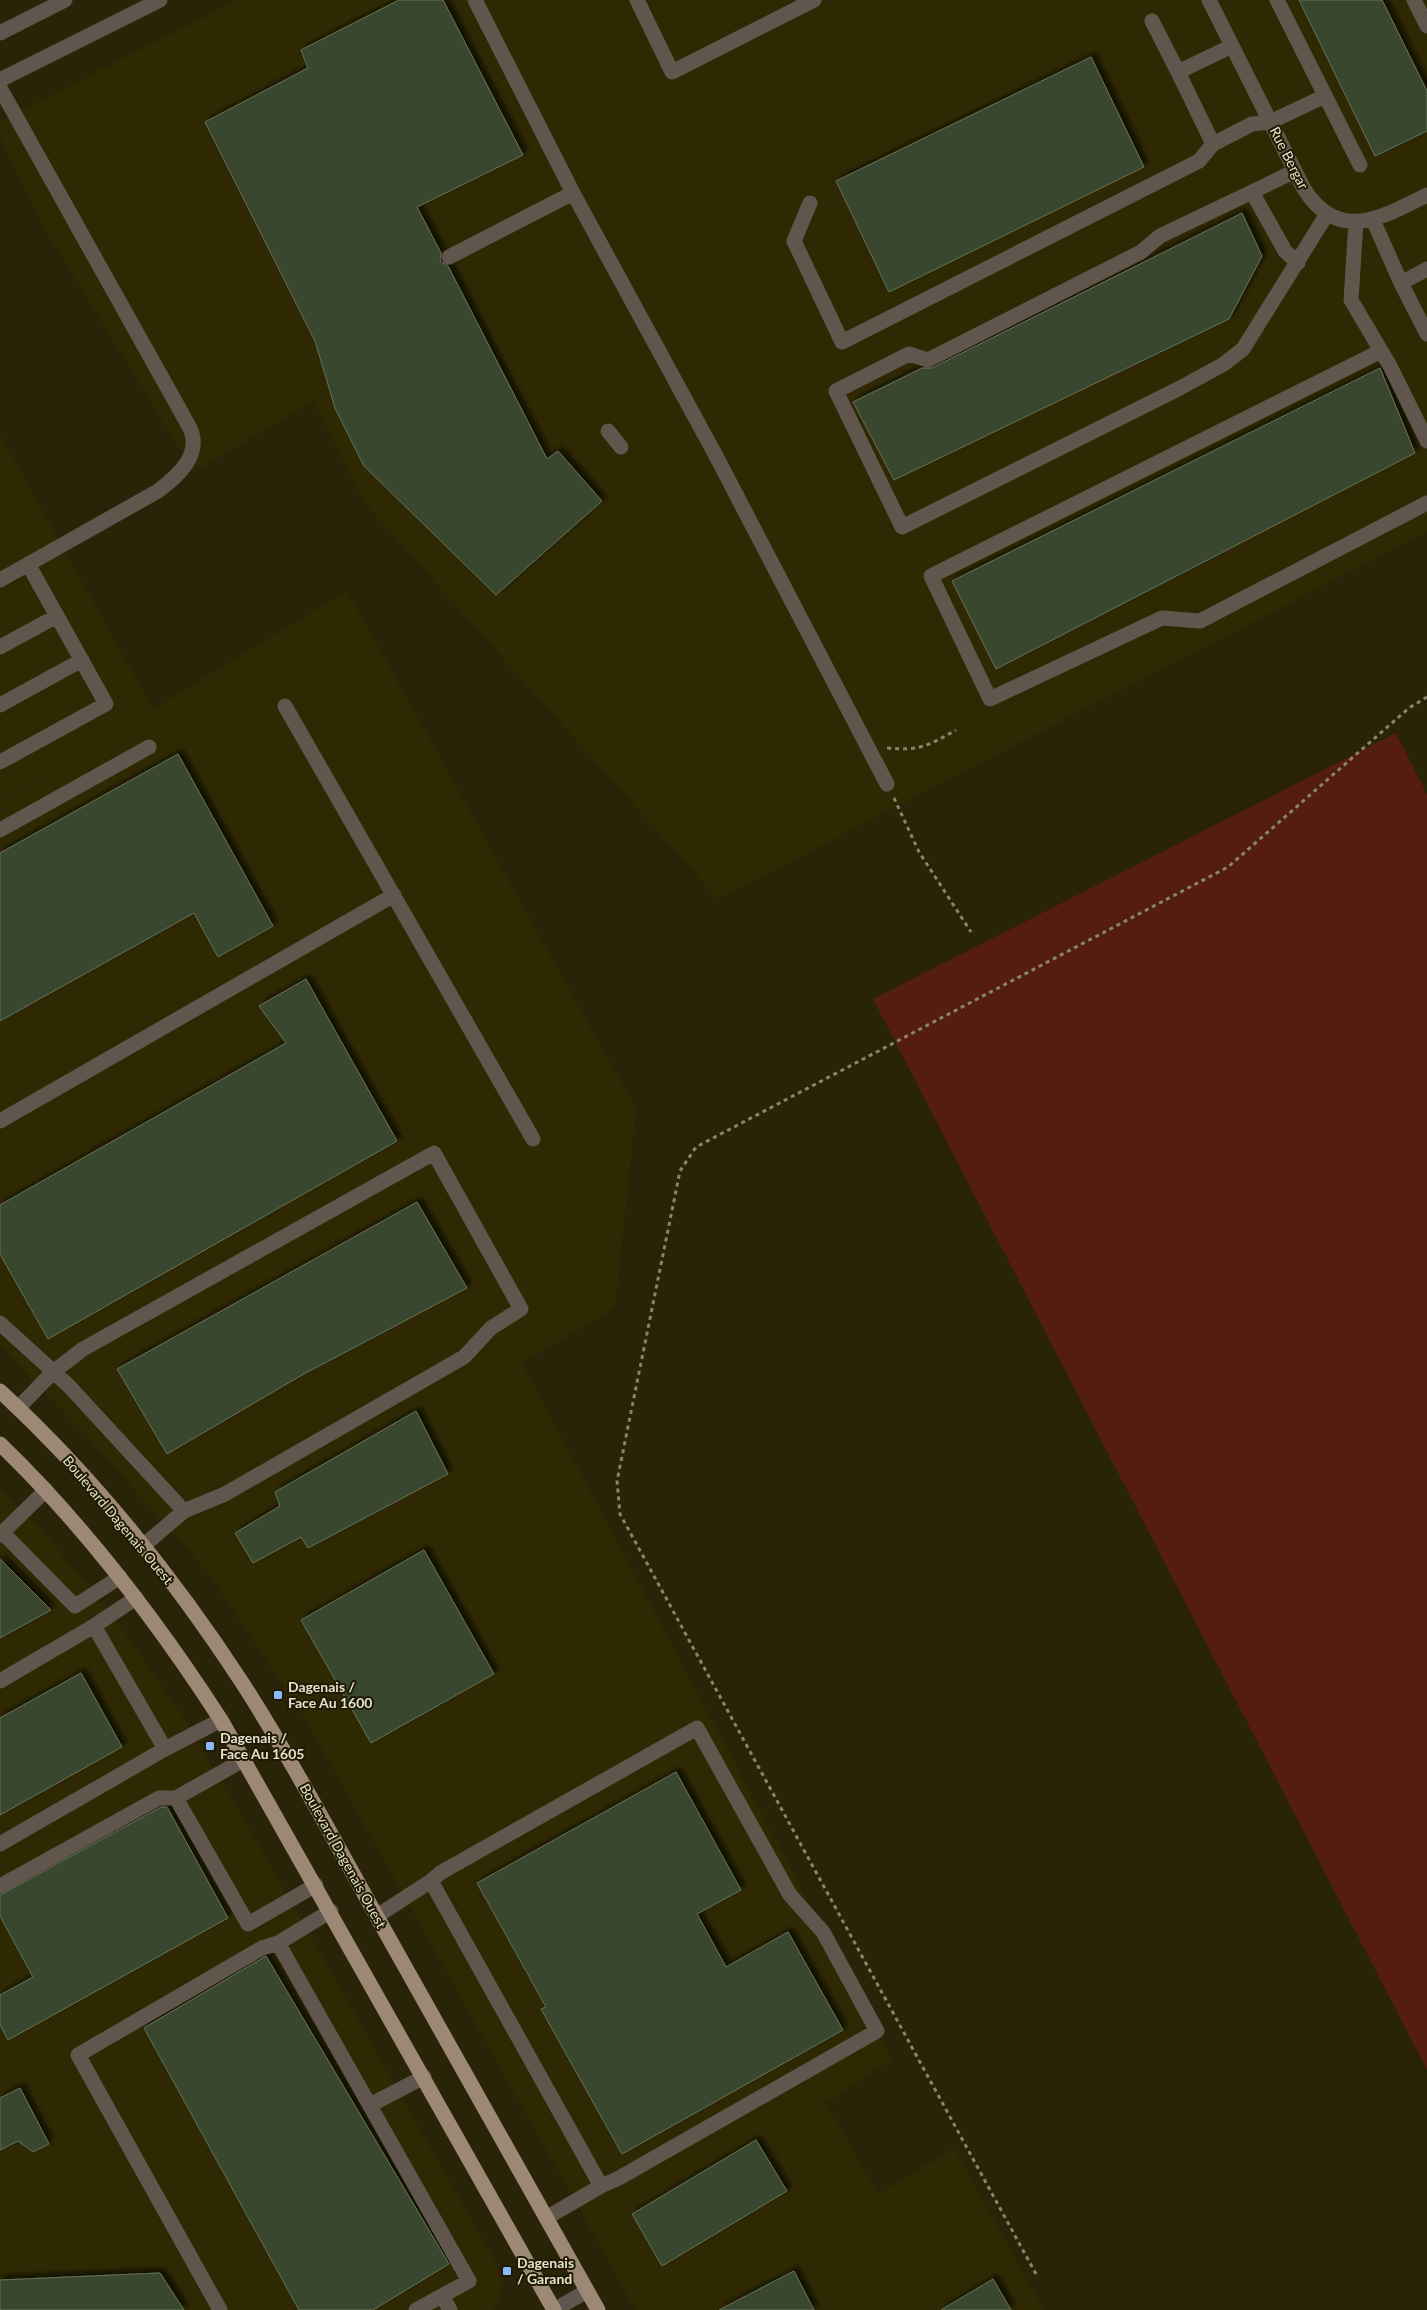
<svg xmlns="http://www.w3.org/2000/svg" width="1427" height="2310" viewBox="0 0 1427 2310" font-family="Lato,sans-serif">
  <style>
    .built { fill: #2f2903 }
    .green { fill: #541d0e }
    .building { fill: #38462d; stroke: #657358; filter: url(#shadow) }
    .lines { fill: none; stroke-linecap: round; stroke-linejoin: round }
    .path { stroke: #88846e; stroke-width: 3; stroke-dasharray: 4 4; stroke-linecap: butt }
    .minor { stroke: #60564d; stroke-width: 15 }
    .major { stroke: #9c8874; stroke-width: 15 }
    .poi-dot { fill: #8bbafc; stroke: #1f1a00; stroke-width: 2 }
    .labels { text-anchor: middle; stroke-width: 4; stroke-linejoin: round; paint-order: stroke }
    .street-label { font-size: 14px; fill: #e4e1d1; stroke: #1f1a00 }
    .poi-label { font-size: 14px; font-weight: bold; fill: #e4e1d1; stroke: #1f1a00; text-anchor: start }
  </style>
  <defs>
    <filter id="shadow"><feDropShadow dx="4.5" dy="-4.5" stdDeviation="2.5" flood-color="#0009"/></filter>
  </defs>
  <rect width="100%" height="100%" fill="#292407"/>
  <path class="built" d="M238,0H1427V532L718,899L365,503L313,401L194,472L43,226L0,137V121Z
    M0,435L153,709L347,591L636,1109L615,1308L522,1363L892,2059L826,2103L878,2194L954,2148L1044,2310H636L306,1720L207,1571L79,1427L0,1346V803L87,750L0,801Z
    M0,1489L37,1525L109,1611L182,1715L253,1835L496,2263L503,2288L493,2310H0Z"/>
  <path class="green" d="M1396,733L1427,794V2070L873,999Z"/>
  <path class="building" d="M399,0H443L523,155L417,207L441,253L440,261L448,266L547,459L558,451L602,501L496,595L364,466L335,408L315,341L205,122L308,68L301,50Z
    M1299,0H1382L1427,91V131L1375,156Z
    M1091,57L1144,167L889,292L836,181Z
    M1242,213L1262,256L1229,319L894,480L853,402L922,368H932Z
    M1380,368L1415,453L996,669L952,581Z
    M178,754L273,926L218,957L194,913L0,1021V853Z
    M306,979L397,1141L48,1339L0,1254V1205L286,1043L259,1006Z
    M417,1202L467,1288L302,1375L167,1454L117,1369Z
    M416,1411L448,1474L308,1548L301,1537L253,1563L235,1533L280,1506L275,1492Z
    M424,1550L494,1674L371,1743L301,1620Z
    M0,1559L51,1610L0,1638Z
    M81,1673L122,1747L0,1815V1718Z
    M676,1772L741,1890L697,1914L726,1967L788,1932L843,2030L622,2154L541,2009L546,2007L477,1883Z
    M161,1807H167L228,1918L8,2040L0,2025V1995L33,1977L0,1916V1895Z
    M266,1956L449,2264L373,2310H299L144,2028Z
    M20,2088L49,2144L33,2152L18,2141L0,2150V2098Z
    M756,2140L787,2191L662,2266L632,2214Z
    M794,2271L814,2310H719Z
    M160,2273L184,2310H0V2280Z
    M993,2279L1011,2310H941Z"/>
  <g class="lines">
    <path class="path" d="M887,748C919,751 928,746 956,730
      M894,798L919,852L971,932
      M1036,2274L620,1514L617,1481L680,1171L696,1147L1228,867L1409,708L1427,697"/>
    <path class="minor" d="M637,0L672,72L814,0
      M1209,0L1304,189C1339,244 1383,217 1427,195
      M1277,0L1360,165
      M1414,0L1427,26
      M1152,21L1178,72
      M0,33L65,0
      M1232,46L1178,72L1213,144L1252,124L1270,122L1325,96
      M0,80L160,0
      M0,88L190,428C202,455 178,476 158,491L0,580
      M1295,171L1252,192L1285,251L1298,263
      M1252,192L1160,236L1141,252L928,360L909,354L836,391L902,527L1178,389L1224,364L1243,349L1327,214
      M573,193L715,454L887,784
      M810,203L794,241L842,342L1199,161L1213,144
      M1373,220L1401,283L1427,269
      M1356,222L1351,300L1390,366L1427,441
      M449,257L573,193L475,0
      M1401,283L1427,334
      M1381,351L931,576L990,699L1162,618L1200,621L1427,503
      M608,431L621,447
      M0,647L57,616
      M0,705L82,660
      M285,706L533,1139
      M0,762L106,704L28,564
      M0,830L149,747
      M0,1121L394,895
      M0,1323L68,1385L184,1511L143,1546
      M18,1408L53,1372L83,1349L434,1153L521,1309L491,1328L464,1357L225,1494L184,1511
      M2,1532L75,1606L120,1577
      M0,1535L46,1490
      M136,1598L94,1626L165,1749L221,1720
      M0,1681L94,1626
      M245,1759L176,1798L248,1924L316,1885
      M0,1844L165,1749
      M431,1881L440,1873L697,1728L790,1895L823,1932L877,2031L619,2178L601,2186
      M0,1886L159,1798H176
      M331,1911L278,1943L469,2281L416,2310
      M377,1916L431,1881L601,2186L546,2218
      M370,2105L424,2077
      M442,2296L450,2310
      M220,2310L78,2055L262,1948L278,1943
      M554,2310L587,2291"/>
    <path class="major" d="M0,1391C93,1477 174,1578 243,1684C293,1762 336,1844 381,1924C453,2053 526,2181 598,2310
      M0,1444C85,1526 157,1621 221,1720L554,2310"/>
  </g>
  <g class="poi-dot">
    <rect x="273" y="1690" width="10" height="10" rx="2.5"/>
    <rect x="205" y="1741" width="10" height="10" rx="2.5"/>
    <rect x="502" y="2266" width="10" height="10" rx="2.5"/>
  </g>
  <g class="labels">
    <g class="street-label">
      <text transform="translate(1289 158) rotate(63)" y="5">Rue Bergar</text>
      <text transform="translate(118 1520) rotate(50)" y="5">Boulevard Dagenais Ouest</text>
      <text transform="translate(343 1856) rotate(61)" y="5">Boulevard Dagenais Ouest</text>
    </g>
    <g class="poi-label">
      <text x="288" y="1692">Dagenais /<tspan x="288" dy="16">Face Au 1600</tspan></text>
      <text x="220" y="1743">Dagenais /<tspan x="220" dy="16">Face Au 1605</tspan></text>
      <text x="517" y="2268">Dagenais<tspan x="517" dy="16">/ Garand</tspan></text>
    </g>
  </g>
</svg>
